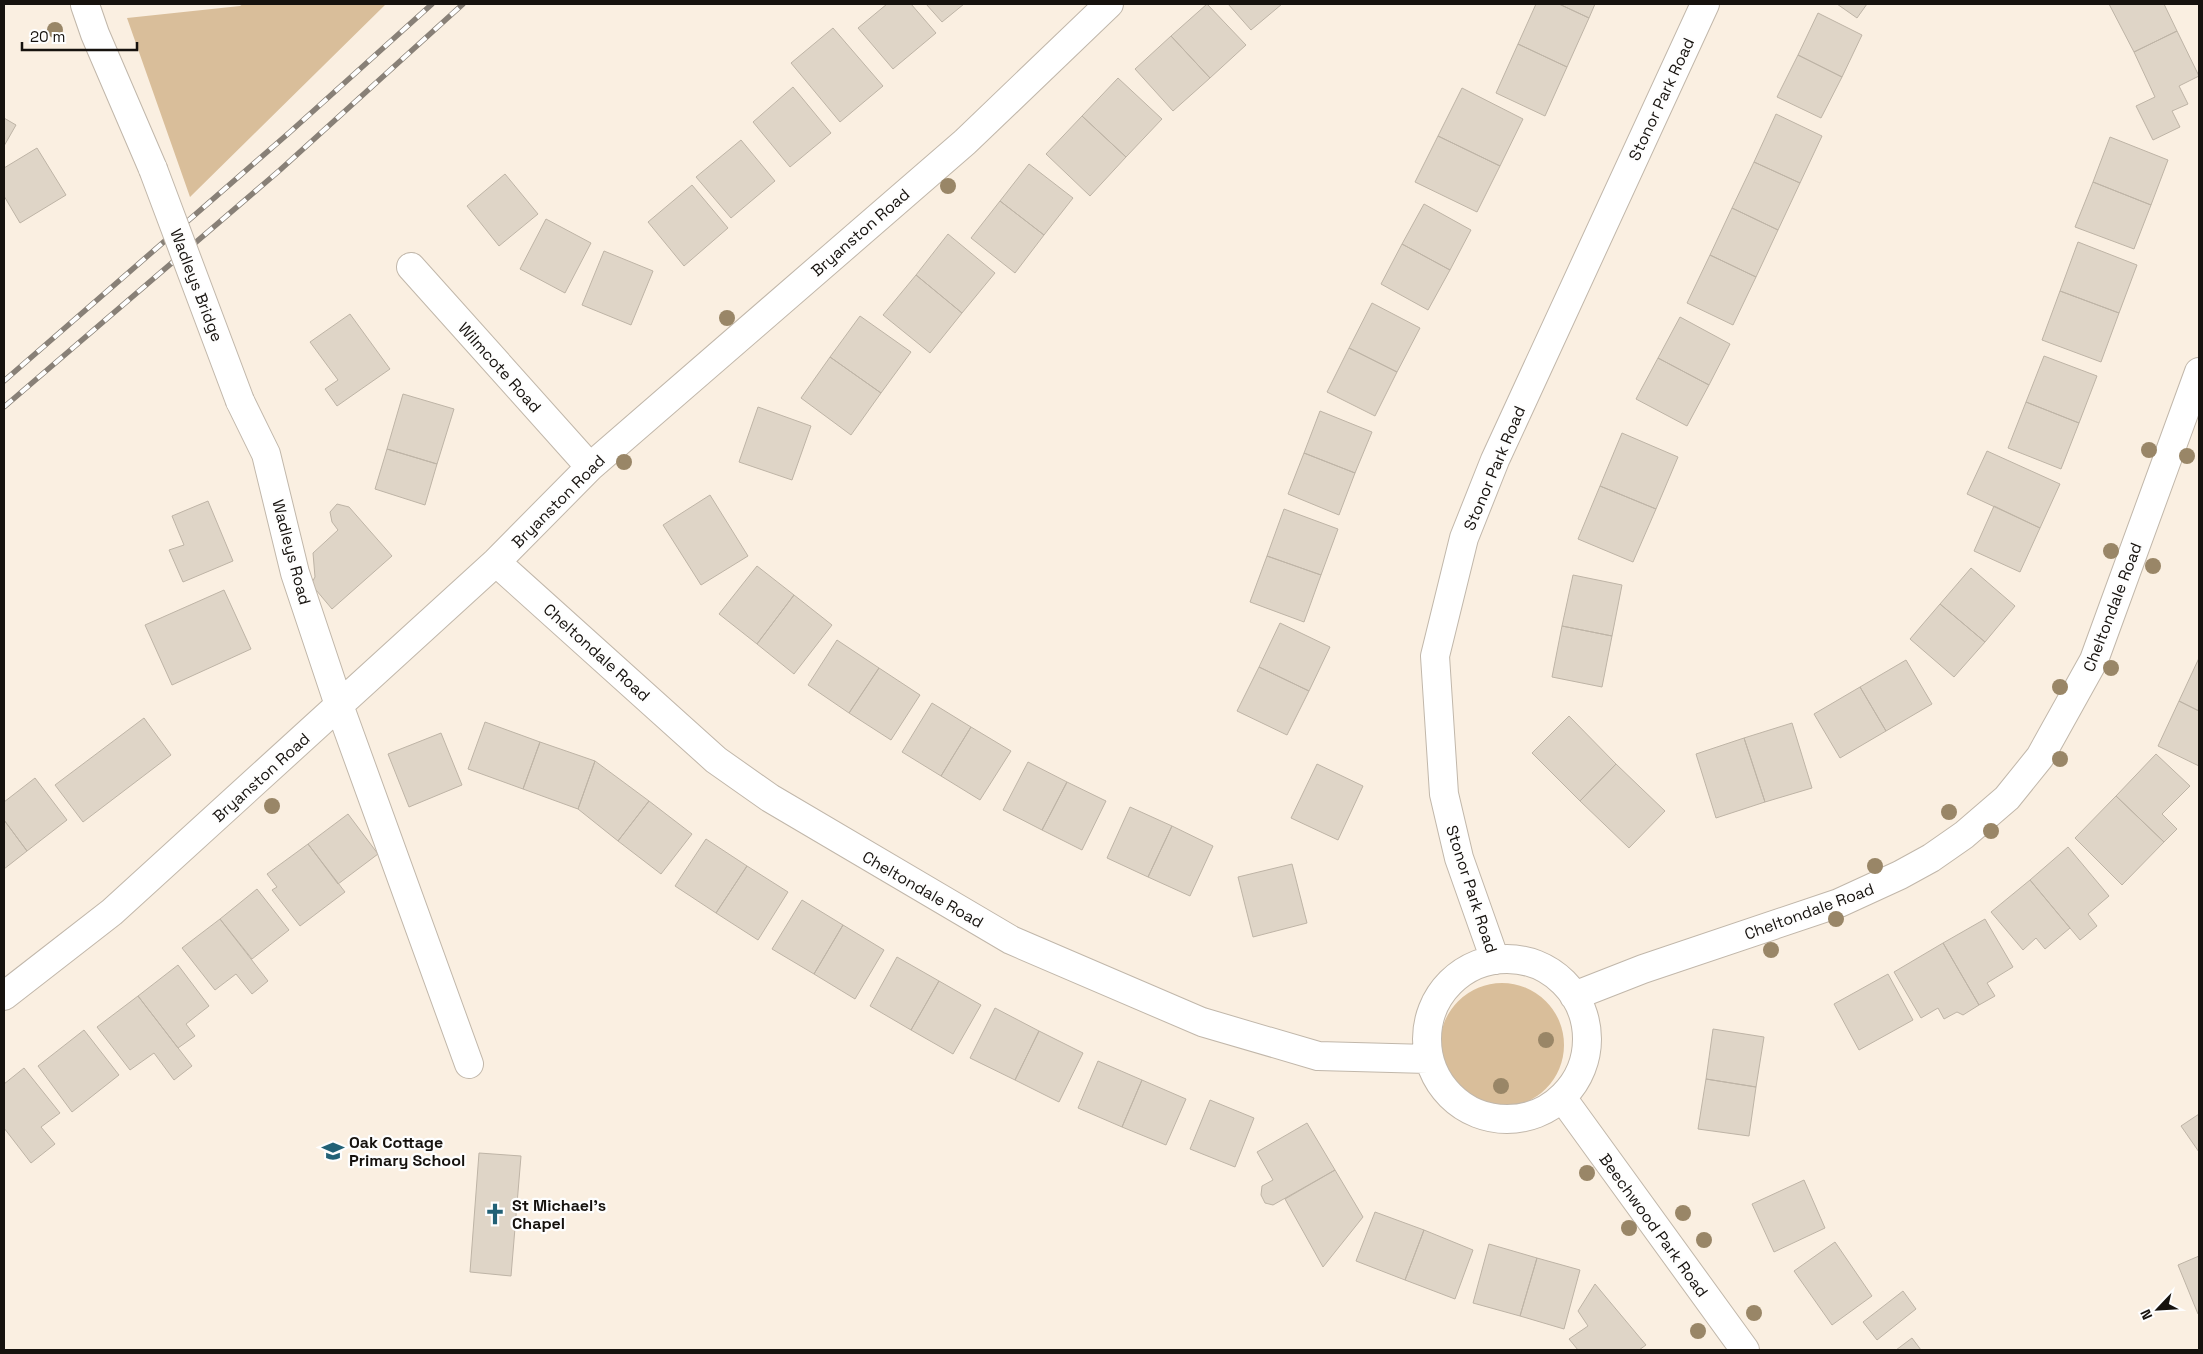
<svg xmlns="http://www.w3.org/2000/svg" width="2203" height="1354" viewBox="0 0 2203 1354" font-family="'Space Grotesk',sans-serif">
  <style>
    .green { fill: #d9be9a }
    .building { fill: #dfd5c7; stroke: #beb4a6 }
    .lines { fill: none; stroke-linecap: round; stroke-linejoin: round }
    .minor-casing { stroke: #c1b7aa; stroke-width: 30 }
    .minor { stroke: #fff; stroke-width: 28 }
    .rail-casing { stroke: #888077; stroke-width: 5.5 }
    .rail { stroke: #fefefe; stroke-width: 4; stroke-dasharray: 11; stroke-linecap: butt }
    .minor-bridge-casing { stroke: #c1b7aa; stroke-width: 30; stroke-linecap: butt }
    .minor-bridge { stroke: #fff; stroke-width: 28 }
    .tree { fill: #998667 }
    .labels { text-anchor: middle; stroke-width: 4.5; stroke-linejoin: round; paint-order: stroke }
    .street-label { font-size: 16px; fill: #16120e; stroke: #fefefe }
    .poi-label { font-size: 16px; font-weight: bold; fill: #16120e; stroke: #fefefe; text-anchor: start }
  </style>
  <rect width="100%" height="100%" fill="#faefe1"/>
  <path class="green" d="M243,4H386L190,197L127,18L240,6Z
    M1440 1045a62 62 0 1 1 124 0a62 62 0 1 1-124 0Z"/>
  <path class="building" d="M887,4H911L936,33L893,69L858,28Z
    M926,4H964L942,22Z
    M1207,4L1246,45L1210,78L1171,36Z
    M1228,4H1282L1251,30Z
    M1536,4H1559L1589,18L1567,67L1518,44Z
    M1559,4H1595L1589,18Z
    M1837,4H1867L1857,18Z
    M2109,4H2164L2177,31L2134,52Z
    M1818,13L1862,35L1842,77L1798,55Z
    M833,28L883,86L840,122L791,63Z
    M2177,31L2199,76L2179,86L2188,104L2172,111L2180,127L2153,140L2136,106L2155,97L2134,52Z
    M1171,36L1210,78L1173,111L1135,69Z
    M1518,44L1567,67L1545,116L1496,93Z
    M1798,55L1842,77L1821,118L1777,97Z
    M1118,78L1162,119L1126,157L1082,116Z
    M793,87L831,133L790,167L753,122Z
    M1462,88L1523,119L1500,166L1438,136Z
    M1776,114L1822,136L1800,183L1754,162Z
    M1082,116L1126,157L1090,196L1046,154Z
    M4,118L16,125L4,146Z
    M1438,136L1500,166L1477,212L1415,182Z
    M2110,137L2168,160L2151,205L2093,182Z
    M741,140L775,181L731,218L696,177Z
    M37,148L66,195L20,223L4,196V168Z
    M1754,162L1800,183L1778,230L1732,208Z
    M1029,164L1073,198L1044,235L1000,201Z
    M505,174L538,214L499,246L467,206Z
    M2093,182L2151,205L2134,249L2075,227Z
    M692,185L728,228L684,266L648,222Z
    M1000,201L1044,235L1015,273L971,238Z
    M1424,204L1471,230L1450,270L1402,244Z
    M1732,208L1778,230L1756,277L1710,255Z
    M546,219L591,243L565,293L520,269Z
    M948,234L995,273L962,313L916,275Z
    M2078,242L2137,265L2119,313L2060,291Z
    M1402,244L1450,270L1428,310L1381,284Z
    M604,251L653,271L631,325L582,305Z
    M1710,255L1756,277L1733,325L1687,303Z
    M916,275L962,313L930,353L883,315Z
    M2060,291L2119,313L2101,362L2042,340Z
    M1372,303L1420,328L1397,372L1349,348Z
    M350,314L390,369L337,406L325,389L338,380L310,342Z
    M860,316L911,352L881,393L830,357Z
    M1680,317L1730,344L1709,385L1658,358Z
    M1349,348L1397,372L1375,416L1327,392Z
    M2044,356L2097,376L2079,423L2026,402Z
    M830,357L881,393L851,435L801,398Z
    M1658,358L1709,385L1687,426L1636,399Z
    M403,394L454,409L437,464L387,449Z
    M2026,402L2079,423L2061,469L2008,448Z
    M758,407L811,426L792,480L739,462Z
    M1320,411L1372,432L1355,473L1304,453Z
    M1622,433L1678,457L1656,509L1600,486Z
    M387,449L437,464L425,505L375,489Z
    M1987,451L2060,484L2040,528L1967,494Z
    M1304,453L1355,473L1339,515L1288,494Z
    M1600,486L1656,509L1633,562L1578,539Z
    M710,495L748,556L701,585L663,525Z
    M208,501L233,561L183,582L169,550L184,545L172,516Z
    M337,504L349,507L392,556L332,609L311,584L315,577L313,553L338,530L332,522L330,512Z
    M1994,506L2040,528L2020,572L1974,551Z
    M1284,509L1338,529L1321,575L1267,556Z
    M1267,556L1321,575L1304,622L1250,602Z
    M757,566L794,595L757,644L719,614Z
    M1971,568L2015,606L1985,642L1940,604Z
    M1573,575L1622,585L1612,636L1562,626Z
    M224,590L251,649L172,685L145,625Z
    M794,595L832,625L794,674L757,644Z
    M1940,604L1985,642L1954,677L1910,639Z
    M1280,623L1330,647L1309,691L1259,667Z
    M1562,626L1612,636L1602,687L1552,677Z
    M837,640L879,668L849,713L808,685Z
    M2199,658V711L2179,701Z
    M1906,660L1932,704L1886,731L1860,687Z
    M1259,667L1309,691L1287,735L1237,711Z
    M879,668L920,695L891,740L849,713Z
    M1860,687L1886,731L1840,758L1814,714Z
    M2179,701L2199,711V766L2158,746Z
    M932,703L971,727L941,776L902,752Z
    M1569,716L1616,764L1580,801L1532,753Z
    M144,718L171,755L83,822L55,785Z
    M485,722L540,742L523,789L468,769Z
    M1792,723L1812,788L1765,802L1744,738Z
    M971,727L1011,751L980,800L941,776Z
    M441,733L462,785L409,807L388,754Z
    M1744,738L1765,802L1716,818L1696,754Z
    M540,742L595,761L578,809L523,789Z
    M2156,754L2190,786L2162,814L2177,829L2164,842L2116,796Z
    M595,761L649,801L618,841L578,809Z
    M1028,762L1067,782L1042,830L1003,810Z
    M1317,764L1363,786L1338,840L1291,818Z
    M1616,764L1665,811L1629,848L1580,801Z
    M35,778L67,820L27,851L4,820V802Z
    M1067,782L1106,801L1082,850L1042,830Z
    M2116,796L2164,842L2122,885L2075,838Z
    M649,801L692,834L661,874L618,841Z
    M1130,807L1172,826L1148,877L1107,858Z
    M348,814L378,854L338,884L308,844Z
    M4,820L27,851L4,869Z
    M1172,826L1213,846L1190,896L1148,877Z
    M706,839L747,866L716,913L675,886Z
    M308,844L345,892L300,926L272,890L277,887L267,874Z
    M2068,847L2109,896L2088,914L2097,926L2080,940L2030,880Z
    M1292,864L1307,923L1253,937L1238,877Z
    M747,866L788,892L758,940L716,913Z
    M2030,880L2070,928L2045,949L2036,938L2023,950L1991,912Z
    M257,889L289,930L252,959L220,919Z
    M802,900L843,925L814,974L772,949Z
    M220,919L268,981L252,994L236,974L215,990L182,948Z
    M1985,919L2013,967L1987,983L1995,996L1979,1005L1943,943Z
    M843,925L884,950L855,999L814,974Z
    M1943,943L1979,1005L1963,1015L1957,1012L1944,1019L1938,1008L1921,1018L1894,972Z
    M897,957L939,981L911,1030L870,1006Z
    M178,965L209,1006L186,1024L195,1036L178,1048L138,996Z
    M1888,974L1913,1020L1859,1050L1834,1004Z
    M939,981L981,1005L953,1054L911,1030Z
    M138,996L192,1066L174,1080L154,1053L130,1070L97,1027Z
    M995,1008L1039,1031L1015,1080L970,1058Z
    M1713,1029L1764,1037L1756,1087L1706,1079Z
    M84,1030L119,1075L72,1112L38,1066Z
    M1039,1031L1083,1053L1059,1102L1015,1080Z
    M1098,1061L1142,1080L1122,1127L1078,1108Z
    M24,1068L60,1113L41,1127L55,1144L31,1163L4,1128V1084Z
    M1706,1079L1756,1087L1749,1136L1698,1129Z
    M1142,1080L1186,1099L1166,1145L1122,1127Z
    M1210,1100L1254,1118L1235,1167L1190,1149Z
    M2199,1114V1152L2181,1126Z
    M1307,1123L1335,1170L1273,1205L1265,1203L1261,1195L1262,1186L1273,1180L1257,1152Z
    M479,1153L521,1156L511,1276L470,1272Z
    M1335,1170L1363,1217L1323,1267L1285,1199Z
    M1804,1180L1825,1228L1774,1252L1752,1204Z
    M1375,1212L1424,1230L1405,1280L1356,1261Z
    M1424,1230L1473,1250L1455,1299L1405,1280Z
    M1835,1242L1872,1296L1832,1325L1794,1271Z
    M1489,1244L1537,1258L1520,1316L1473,1303Z
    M2199,1256V1313L2198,1314L2178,1265Z
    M1537,1258L1580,1270L1564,1329L1520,1316Z
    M1595,1284L1646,1345L1639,1350H1578L1569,1339L1588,1326L1578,1311Z
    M1903,1291L1916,1309L1877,1340L1863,1322Z
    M1912,1338L1921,1350H1896Z"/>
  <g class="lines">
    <g class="minor-casing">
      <path id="minor" d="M85,5L95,34L153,169
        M411,267L590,467
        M240,401L266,454L295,573L339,705L469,1064
        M496,562L716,760L770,798L1011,940L1202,1022L1318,1056L1428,1059
        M1427 1039a80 80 0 1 1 160 0a80 80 0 1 1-160 0Z
        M1495,960L1459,858L1444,794L1435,656L1464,538L1495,460L1705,4
        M4,996L112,912L496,562L590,467L965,142L1109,4
        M1574,996L1643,969L1839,903L1900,875L1931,858L1964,835L2007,798L2040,757L2094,660L2199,372
        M1563,1099L1745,1350"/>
    </g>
    <use href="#minor" class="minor"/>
    <g class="rail-casing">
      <path id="rail" d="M4,381L290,132L432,4
        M4,407L280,170L463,4"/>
    </g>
    <use href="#rail" class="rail"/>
    <g class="minor-bridge-casing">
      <path id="minor-bridge" d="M153,169L240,401"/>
    </g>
    <use href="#minor-bridge" class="minor-bridge"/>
  </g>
  <g class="tree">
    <circle cx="55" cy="30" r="8"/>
    <circle cx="948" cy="186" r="8"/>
    <circle cx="727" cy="318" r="8"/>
    <circle cx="2149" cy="450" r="8"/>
    <circle cx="2187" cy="456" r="8"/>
    <circle cx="624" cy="462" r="8"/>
    <circle cx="2111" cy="551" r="8"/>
    <circle cx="2153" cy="566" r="8"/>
    <circle cx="2111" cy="668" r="8"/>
    <circle cx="2060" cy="687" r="8"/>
    <circle cx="2060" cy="759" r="8"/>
    <circle cx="272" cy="806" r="8"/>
    <circle cx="1949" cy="812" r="8"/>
    <circle cx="1991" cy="831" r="8"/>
    <circle cx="1875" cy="866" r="8"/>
    <circle cx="1836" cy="919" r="8"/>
    <circle cx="1771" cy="950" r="8"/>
    <circle cx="1546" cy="1040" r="8"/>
    <circle cx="1501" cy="1086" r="8"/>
    <circle cx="1587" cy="1173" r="8"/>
    <circle cx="1683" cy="1213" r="8"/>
    <circle cx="1629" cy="1228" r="8"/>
    <circle cx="1704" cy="1240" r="8"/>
    <circle cx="1754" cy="1313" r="8"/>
    <circle cx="1698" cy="1331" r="8"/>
  </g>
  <defs>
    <g id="school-bare" transform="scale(1.725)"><path d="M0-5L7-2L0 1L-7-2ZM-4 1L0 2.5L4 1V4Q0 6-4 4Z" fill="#226176" stroke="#fefefe" stroke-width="2.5" paint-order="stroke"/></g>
    <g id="church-bare" transform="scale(1.725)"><path d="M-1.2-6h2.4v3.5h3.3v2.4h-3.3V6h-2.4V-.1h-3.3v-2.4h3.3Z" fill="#226176" stroke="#fefefe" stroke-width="2.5" paint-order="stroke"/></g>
  </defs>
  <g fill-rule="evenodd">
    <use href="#school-bare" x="333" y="1151"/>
    <use href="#church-bare" x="495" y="1214"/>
  </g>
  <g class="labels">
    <g class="street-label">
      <text transform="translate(1661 99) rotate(-65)" y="6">Stonor Park Road</text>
      <text transform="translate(860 232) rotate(-41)" y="6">Bryanston Road</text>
      <text transform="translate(197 285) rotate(69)" y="6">Wadleys Bridge</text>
      <text transform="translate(500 367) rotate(48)" y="6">Wilmcote Road</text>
      <text transform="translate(1494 468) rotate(-67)" y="6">Stonor Park Road</text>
      <text transform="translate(558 501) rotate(-45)" y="6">Bryanston Road</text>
      <text transform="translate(292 552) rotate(75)" y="6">Wadleys Road</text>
      <text transform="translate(2112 607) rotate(-69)" y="6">Cheltondale Road</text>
      <text transform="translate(597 652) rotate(42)" y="6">Cheltondale Road</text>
      <text transform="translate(261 777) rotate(-42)" y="6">Bryanston Road</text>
      <text transform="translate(923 889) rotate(30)" y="6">Cheltondale Road</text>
      <text transform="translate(1472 889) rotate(72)" y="6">Stonor Park Road</text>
      <text transform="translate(1809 911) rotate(-20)" y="6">Cheltondale Road</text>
      <text transform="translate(1654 1225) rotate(54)" y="6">Beechwood Park Road</text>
    </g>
    <g class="poi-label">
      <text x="349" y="1148">Oak Cottage<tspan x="349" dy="18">Primary School</tspan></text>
      <text x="512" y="1211">St Michael's<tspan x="512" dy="18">Chapel</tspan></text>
    </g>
  </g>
  <rect width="2203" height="1354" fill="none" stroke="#16120e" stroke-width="10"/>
  <g transform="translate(2158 1309) rotate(245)" stroke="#fefefe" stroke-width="4" paint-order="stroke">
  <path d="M0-4L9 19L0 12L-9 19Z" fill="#16120e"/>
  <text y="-8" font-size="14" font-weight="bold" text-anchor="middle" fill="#16120e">N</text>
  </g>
  <path d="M22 42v8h115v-8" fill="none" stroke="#16120e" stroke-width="2.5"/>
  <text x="30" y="42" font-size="15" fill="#16120e" stroke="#fefefe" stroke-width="4" paint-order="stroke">20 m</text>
</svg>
